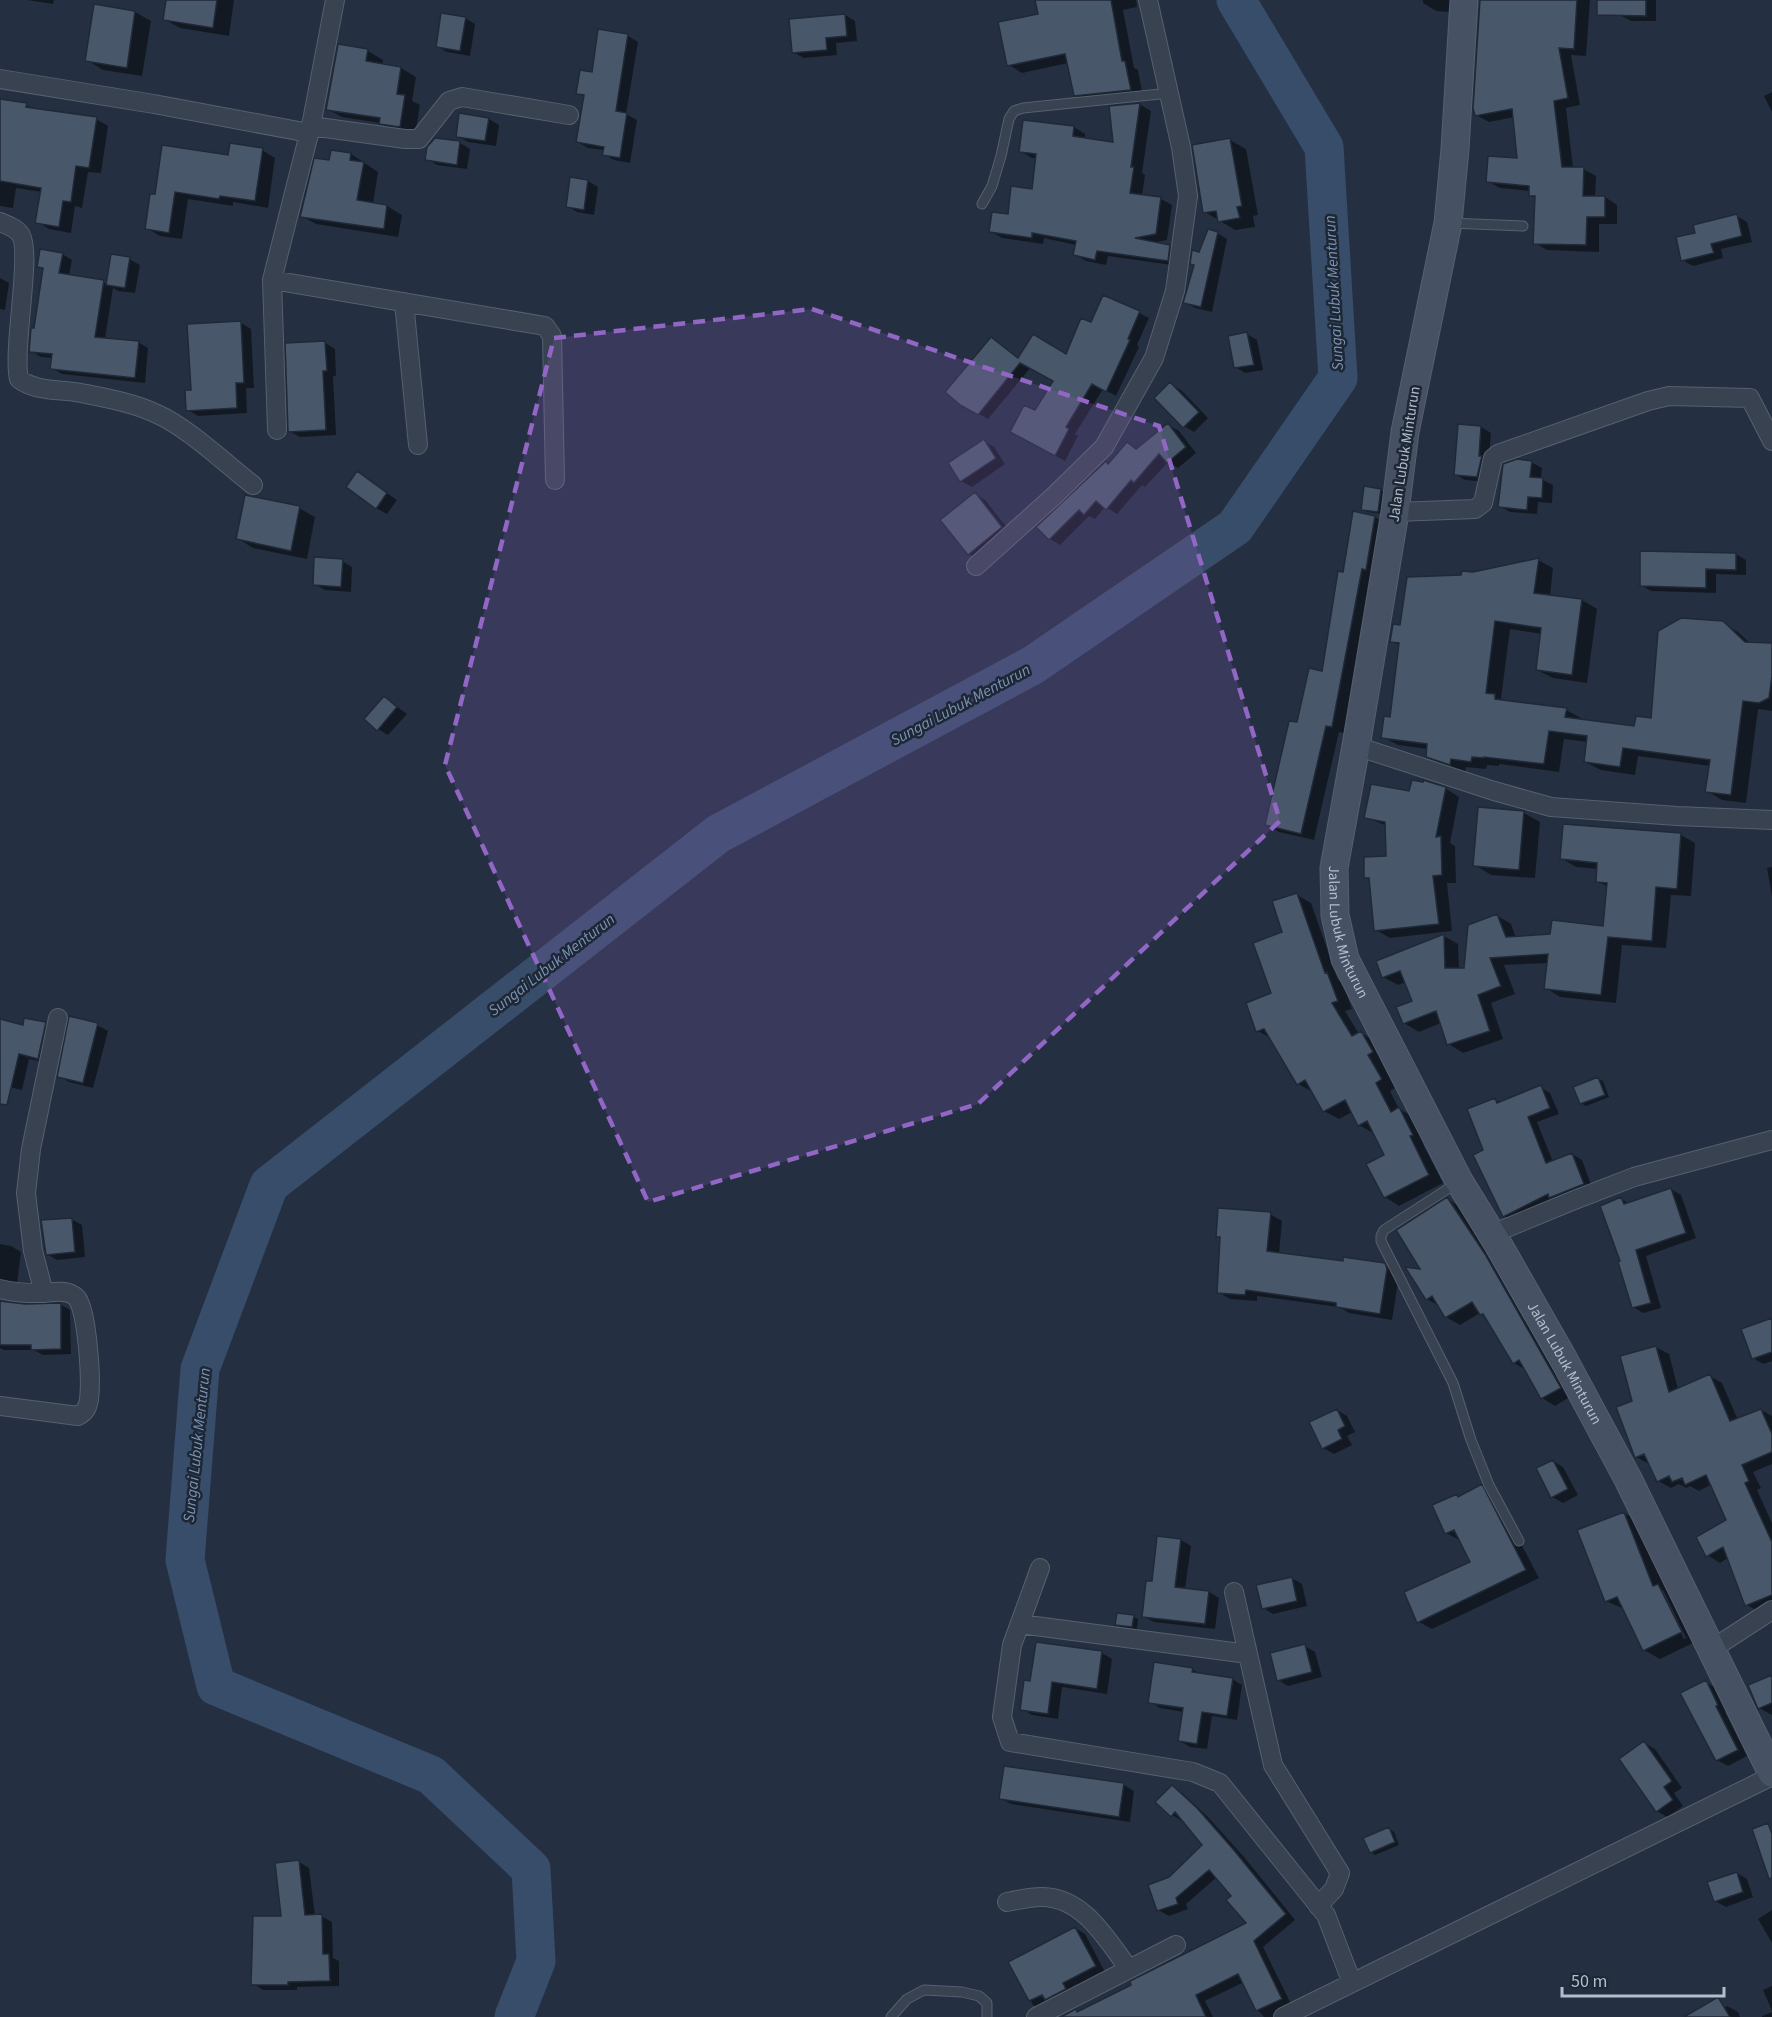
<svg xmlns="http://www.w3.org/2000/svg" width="1772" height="2017" viewBox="0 0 1772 2017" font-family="'Source Sans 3',sans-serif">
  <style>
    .shadow { fill: #0007; fill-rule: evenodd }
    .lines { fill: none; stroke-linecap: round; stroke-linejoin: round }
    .river { stroke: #384d6a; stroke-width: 39 }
    .building { fill: #49576a; stroke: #1f2937; stroke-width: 1.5 }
    .lane-casing { stroke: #56606e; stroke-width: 11 }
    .street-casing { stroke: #56606e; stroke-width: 20 }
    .secondary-casing { stroke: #56606e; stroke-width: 29 }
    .lane { stroke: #384250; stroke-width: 9 }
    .street { stroke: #384250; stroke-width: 18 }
    .secondary { stroke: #465164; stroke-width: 27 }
    .marked { fill: #9266c4; fill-opacity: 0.2; stroke: #9266c4; stroke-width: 4.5; stroke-dasharray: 12 8; stroke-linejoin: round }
    .labels { text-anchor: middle; stroke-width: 5; stroke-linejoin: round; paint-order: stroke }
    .street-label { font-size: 15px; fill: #b4bdcb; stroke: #1d2735 }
    .water-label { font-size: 16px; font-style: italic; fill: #7b93b3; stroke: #1d2735 }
  </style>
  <rect width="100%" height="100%" fill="#243041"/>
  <path class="shadow" d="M27,0H54L53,4Z
    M167,0H234L229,36L180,28L164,19Z
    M1037,0H1136L1137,7L1123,10L1134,68L1138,70L1143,97L1088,103L1075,95L1068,63L1022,73L1009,65L1039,15Z
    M1423,0H1463L1460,13L1436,11L1423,3Z
    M1481,0H1590L1586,56L1571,55L1580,105L1566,108L1573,168L1583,169L1596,176L1595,197H1605L1617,205V224H1599V252L1547,250L1535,243L1536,198L1530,195V191L1500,188L1487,181L1519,160L1515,117L1489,122L1476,115Z
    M1621,0H1656V21H1631L1620,15Z
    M135,12L151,21L142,76L103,70L87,60Z
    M845,15L855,21L857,41L836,43L837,55L804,58L793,52Z
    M465,18L475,24L470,56L447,52L437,46Z
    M600,31L628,36L638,42L626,114L637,120L630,163L614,160L604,154V150L588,148L578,142L585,97L578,93L593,73Z
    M368,51L383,60L382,65L401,68L416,77L412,101L420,105L415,135L395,132L380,123L342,117L327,109Z
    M1772,92V112L1764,96Z
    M0,101L26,105L34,109L96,119L108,126L101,173L88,172L82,208L75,206L71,233L49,229L37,222L42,192L16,188L13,208L0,206Z
    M1139,104L1151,111L1142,173L1145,175L1142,196L1161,199L1172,205L1167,240L1151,243L1169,247L1181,253L1179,266L1108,256L1106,265L1086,261L1075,254L1076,245L1044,238L1043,244L1002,238L990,231L1033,191L1037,158H1032L1020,151L1024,122L1074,127L1085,134V139L1115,144Z
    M489,119L499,125L496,146L468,142L457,136Z
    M435,139L460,143L470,149L467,169L437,165L427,159Z
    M1230,140L1246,149L1258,215L1253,216L1255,227L1235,230L1205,212Z
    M262,150L275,158L268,208L233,202V206L188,199L182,239L160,236L147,228L156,196L229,157Z
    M332,151L351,154L378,172L373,204L387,206L402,215L398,237L316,224L301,216L330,162Z
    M572,179L588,181L598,187L594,215L577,212L567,206Z
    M1737,216L1747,222L1752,242L1721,249L1723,258L1693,266L1682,260Z
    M1217,233L1227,239L1212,312L1195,308L1185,302Z
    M62,254L72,260L69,276L103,282L108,285L129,259L140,265L135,293L118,291L113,288L105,339L138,342L148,348L145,383L62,374L52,368L53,358L41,357L31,351L44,269L39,266Z
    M0,278L9,283L5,310L0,309Z
    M1139,313L1149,318L1137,345L1139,347L1116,396L1103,389L1075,434L1078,436L1065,461L1012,431L1035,412L1055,380L1031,367L988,419L961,404L991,339L1020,359L1066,356L1091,324Z
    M241,323L251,329L254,388H246L247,413L198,416L188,410L192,391Z
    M1247,334L1257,340L1263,370L1245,373L1235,367Z
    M325,343L335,349L336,376H333L336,435L300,437L289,431Z
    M1170,384L1181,390L1208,418L1194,432L1184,426Z
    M1168,425L1179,431L1196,453L1178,468L1168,462L1145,487L1142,485L1117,514L1105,507L1095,519L1089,516L1060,545L1050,539L1128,444L1138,449Z
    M1459,425L1481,427L1491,433L1487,482L1465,480L1455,474Z
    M984,441L994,447L1005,464L972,487L961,481Z
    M1531,462L1542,468L1541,479L1553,485L1552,503L1538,502L1537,514L1510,512L1499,506Z
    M358,473L397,500L387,514L376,508Z
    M1366,488L1381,490L1386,493L1383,514L1367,512L1363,509Z
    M975,494L985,500L1012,534L980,560L969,554L943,521Z
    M299,508L315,517L307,559L253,548L237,538Z
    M1375,517L1387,524L1375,576L1344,733L1339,732L1314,840L1279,832L1267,825L1298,724L1323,673L1344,574Z
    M1736,554L1746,560V575L1716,574V593L1651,591L1641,585Z
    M1538,560L1553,568L1550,596L1582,600L1597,609L1587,683L1553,678L1537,670L1542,634L1510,629L1501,699L1505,701L1566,710L1581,718V721L1636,728L1652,719L1722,623L1738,632L1751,644H1772V711L1758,709L1746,803L1722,800L1707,791L1710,766L1638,756L1635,775L1601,770L1585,762L1588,742L1564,739L1559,772L1499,764V766L1487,765L1486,769L1466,767L1465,772L1443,765L1427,756L1428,749L1398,745L1383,737L1391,719L1400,646L1392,641L1402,627L1463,576Z
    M342,561L352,567L351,592L325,590L314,584Z
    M385,698L407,714L388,735L378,729Z
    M1424,784L1445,788L1459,797L1450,843L1455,846L1456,883H1447L1452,931L1390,938L1376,930L1370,880L1366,877L1387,858V826L1366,817Z
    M1524,813L1540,822L1535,878L1491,875L1475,865Z
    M1681,835L1695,843L1691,896L1671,895L1666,948L1622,945L1616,1003L1560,997L1546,988L1549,963L1504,965L1515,994L1491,1003L1503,1039L1463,1053L1449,1044L1441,1023L1419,1032L1404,1023L1414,1002L1406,982L1398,985L1383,977L1444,936L1458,944L1459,969L1466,970L1496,915L1511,924L1516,938L1552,936L1604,927L1608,887L1597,881L1598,869L1576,867L1561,858Z
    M1772,867V897L1767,868Z
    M1297,895L1311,903L1338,980L1342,982L1352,1009L1345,1011L1359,1034L1361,1033L1375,1041L1387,1061L1382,1063L1395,1088L1390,1091L1399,1109L1414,1117L1426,1143L1423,1144L1443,1183L1399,1206L1385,1197L1386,1155L1373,1133L1359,1125L1352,1112L1339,1119L1324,1111L1313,1092L1298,1084L1272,1039L1258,1031L1273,994L1284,933Z
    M0,1021L24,1026L45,1024L55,1030L48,1063L29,1059L22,1090L0,1085Z
    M97,1025L108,1031L93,1088L69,1082L59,1076Z
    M1598,1079L1603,1081L1609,1097L1586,1106L1581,1103Z
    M1540,1087L1550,1093L1559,1114L1537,1122L1553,1162L1572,1154L1582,1160L1593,1190L1514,1221L1504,1216L1485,1151L1495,1099L1501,1103Z
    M1671,1189L1681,1195L1696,1238L1646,1256L1661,1308L1643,1313L1633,1307L1621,1199L1630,1204Z
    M1447,1199L1461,1207L1573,1395L1555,1406L1542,1398L1526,1370L1514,1363L1487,1318L1480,1313L1460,1325L1446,1317L1439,1306L1427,1299L1423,1271Z
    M1270,1214L1282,1221L1279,1254L1344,1263L1384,1265L1397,1272L1399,1276L1392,1320L1349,1313L1339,1307L1257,1296V1301L1230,1299L1218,1292L1221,1238L1217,1236Z
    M71,1219L82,1225L85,1257L57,1260L47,1254Z
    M0,1244L11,1246L21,1252L17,1284L0,1285Z
    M0,1302L14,1305L60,1304L70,1310L71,1354L43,1355L34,1350H4L0,1348Z
    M1772,1320V1361L1763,1364L1753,1358Z
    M1656,1347L1669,1354L1678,1389L1710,1376L1722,1383L1738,1420L1761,1410L1772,1416V1464L1753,1472L1761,1488L1757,1490L1772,1523V1607L1759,1612L1747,1605L1728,1558L1720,1563L1707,1555L1728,1521L1712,1484L1699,1491L1690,1486L1686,1488L1679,1484L1671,1488L1658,1481L1649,1464L1636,1457L1634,1402Z
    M1337,1410L1347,1416L1355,1432L1347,1436L1352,1445L1334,1454L1323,1448Z
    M1553,1461L1563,1467L1578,1495L1563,1503L1552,1497Z
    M1481,1486L1495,1494L1539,1578L1432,1629L1419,1622L1472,1563L1459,1540L1446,1533L1457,1496L1459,1497Z
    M1624,1513L1640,1522L1666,1590L1674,1594L1697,1641L1660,1659L1644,1650L1624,1609L1606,1601ZM1660,1590H1663L1686,1638L1684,1639Z
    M1181,1540L1191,1546L1185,1589L1209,1592L1219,1598L1215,1629L1154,1622L1143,1616L1153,1583Z
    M1291,1578L1302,1584L1307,1606L1273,1614L1263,1608Z
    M1134,1617L1138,1619L1137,1629L1121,1627L1117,1624Z
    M1037,1643L1102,1653L1112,1659L1107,1694L1062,1687L1058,1719L1032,1715L1022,1709L1032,1683Z
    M1305,1646L1315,1652L1322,1677L1288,1686L1278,1680Z
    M1192,1669L1201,1675L1232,1679L1242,1685L1237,1720L1212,1716L1207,1749L1190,1747L1180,1741L1184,1712L1160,1708L1150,1702Z
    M1772,1677V1715L1759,1708Z
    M1706,1682L1716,1688L1728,1711L1725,1712L1747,1756L1728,1766L1717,1760Z
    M1645,1743L1655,1749L1682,1788L1674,1793L1683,1806L1667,1817L1657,1811Z
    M1005,1767L1124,1785L1134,1791L1130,1822L1011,1804L1001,1799Z
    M1172,1787L1182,1793L1207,1816L1244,1857L1295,1920L1263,1947L1294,2010L1283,2017H1264L1258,2010L1244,1982L1205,2001L1213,2017H1064L1076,2011L1079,2013L1248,1923L1233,1896L1217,1877L1186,1904L1188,1909L1169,1916L1158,1910L1170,1879L1204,1846L1183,1820L1182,1821L1172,1815Z
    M1389,1829L1394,1832L1399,1845L1375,1855L1371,1852Z
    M299,1862L309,1868L315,1916H321L332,1922L333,1958L339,1961V1986L297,1987V1990H263L253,1984L282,1918Z
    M1737,1873L1747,1879L1753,1897L1726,1907L1715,1901Z
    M1772,1910V1943L1758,1919Z
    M1075,1928L1085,1934L1105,1972L1043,2011L1033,2005L1010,1963Z
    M1772,1986V2011L1763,1990Z
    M1727,2006L1738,2012L1740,2017H1703Z
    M1772,2012V2017H1762V2016Z"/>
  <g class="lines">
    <path class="river" d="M514,2017L536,1961L531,1869L431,1775L216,1686L185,1560L200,1369L269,1185L718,834L1033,665L1235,527L1338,378L1324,147L1236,0"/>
  </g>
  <path class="building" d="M166,0H217L213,28L163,20Z
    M1035,0H1111L1122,61H1125L1131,90L1074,96L1065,54L1007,66L998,22L1038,14Z
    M1480,0H1577L1574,49L1559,48L1568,98L1554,101L1562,167H1584L1583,196H1605V217H1587L1586,245L1533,244L1535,196H1529V186L1486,182L1488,156L1517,158L1512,109L1475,116L1473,108Z
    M1597,0H1646V16L1597,15Z
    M94,4L135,11L127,68L85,61Z
    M441,13L466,17L460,51L436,47Z
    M845,14L847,36L826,38L827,50L792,53L789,19Z
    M598,29L628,34L616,111L627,113L620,158L602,155L604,147L576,142L584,95L576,94L580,70L592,72Z
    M338,44L368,49L366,61L401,67L397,94L405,95L400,127L379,124L380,118L326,110Z
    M0,99L27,103L26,107L97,117L89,168L76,166L71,202L63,201L59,227L35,223L41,188L0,181Z
    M1140,103L1131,167H1134L1130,193L1161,197L1156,234L1135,238L1170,245L1168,261L1097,251L1095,260L1073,255L1076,241L1032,233V238L989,232L992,212L1008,214L1011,186L1032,189L1036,154L1019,152L1023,120L1074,126L1073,136L1113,142L1109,106Z
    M459,113L489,118L485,141L456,137Z
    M435,138L460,141L457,165L425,160L427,147Z
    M1230,138L1242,206L1237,207L1240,218L1218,222L1216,211L1203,213L1192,145Z
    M230,143L263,148L255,201L220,196L219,199L175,192L169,233L145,229L150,194H155L162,145L228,155Z
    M331,150L351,153L350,160L364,162L357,200L387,205L384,229L300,217L314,158L329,160Z
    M570,177L588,180L584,210L566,207Z
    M1737,214L1742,236L1711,244L1714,253L1681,261L1676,237L1695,233L1693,225Z
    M1208,229L1218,232L1201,307L1183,303L1194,265L1190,264L1192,250L1199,252Z
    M40,249L63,253L59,273L104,280L95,337L139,341L135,378L50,369L52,354L29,352L31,328H34L43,268L37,267Z
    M111,254L130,257L125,288L106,285Z
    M1103,295L1140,311L1128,339L1130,340L1106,392L1092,384L1066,427L1069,429L1055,456L1010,432L1024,405L1035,410L1053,381L1020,363L978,415L960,405L945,392L991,337L1018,358L1033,334L1066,354L1081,318L1091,322Z
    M241,321L244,383H236L237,408L186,411L185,390H191L187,324Z
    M1247,332L1254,365L1234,368L1228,336Z
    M325,341L327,371H323L326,430L288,432L285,343Z
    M1170,382L1199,412L1183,428L1154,398Z
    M1168,423L1186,447L1167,463L1159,454L1134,483L1131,480L1106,510L1096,501L1084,515L1079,510L1049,540L1036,527L1106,461L1108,464L1127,442L1136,449Z
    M1458,424L1481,426L1479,456H1482L1477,477L1454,475Z
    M984,439L996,458L960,482L948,463Z
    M1517,459L1532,461L1530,477L1543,478L1542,498L1528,497L1527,510L1498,507L1503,464Z
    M357,471L387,493L376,509L346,487Z
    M1364,486L1381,489L1378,512L1361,510Z
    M975,492L1002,527L968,555L940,520Z
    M245,495L300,506L291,551L236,539Z
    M1353,511L1375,516L1366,570L1362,569L1332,727L1326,726L1301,834L1265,825L1289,721L1297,722L1309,668L1322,671L1338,571L1343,572Z
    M1640,551L1736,553V570L1706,569V588L1640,586Z
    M314,557L343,559L341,587L313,585Z
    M1539,558L1534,593L1582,599L1572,675L1536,670L1541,628L1495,621L1486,693L1495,694V699L1567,708L1565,717L1634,726L1636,716L1651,718L1658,631L1681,618L1723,621L1745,642L1772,643V676L1769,698L1759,703L1743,701L1731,795L1705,792L1710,760L1623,748L1620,767L1584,762L1587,736L1549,731L1544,764L1484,757V758L1472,757L1471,762L1451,759L1450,765L1426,757L1427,744L1381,738L1384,716L1390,717L1399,643L1390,642L1393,624L1400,625L1407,577L1461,575L1462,571L1473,572Z
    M384,696L397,707L377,731L364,719Z
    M1412,780L1423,782V780L1446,787L1436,837L1441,836L1442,875L1433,876L1439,924L1374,931L1369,878H1364V857L1386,856L1385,822L1364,818L1371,784L1409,791Z
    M1478,807L1524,811L1519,870L1473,866Z
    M1563,824L1681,833L1677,889L1656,887L1652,941L1608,937L1601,995L1544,989L1548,954L1490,958L1501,986L1478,995L1490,1031L1447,1045L1436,1011L1403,1024L1396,1007L1412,1001L1400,971L1382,978L1376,961L1444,934L1445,968H1464L1468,925L1497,914L1506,937L1550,934L1552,920L1603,926L1607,883L1596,882L1597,863L1560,859Z
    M1297,893L1325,973L1327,972L1338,1001L1332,1003L1352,1036L1361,1031L1373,1052L1368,1055L1382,1079L1376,1083L1391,1112L1399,1107L1413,1135L1410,1136L1429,1175L1384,1198L1366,1164L1384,1155L1367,1121L1358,1126L1345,1100L1323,1112L1305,1080L1297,1085L1264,1029L1256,1032L1246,1003L1271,993L1253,943L1282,932L1272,901Z
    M69,1016L98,1023L83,1083L57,1077Z
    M24,1018L46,1022L38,1059L19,1054L7,1105L0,1104V1019L23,1025Z
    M1598,1077L1605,1095L1580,1104L1573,1087Z
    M1541,1085L1550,1108L1528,1117L1546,1163L1572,1153L1584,1184L1549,1198L1548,1194L1503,1217L1473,1155L1483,1150L1467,1109L1495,1098L1497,1103Z
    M1671,1188L1686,1233L1636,1250L1651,1303L1632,1308L1618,1262L1620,1261L1600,1206L1621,1197L1624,1204Z
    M1447,1197L1485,1254L1561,1388L1541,1399L1519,1360L1513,1364L1483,1314L1480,1315L1472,1302L1445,1318L1432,1296L1426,1300L1405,1267L1420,1269L1396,1230Z
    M1218,1208L1271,1212L1267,1251L1343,1261V1257L1385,1263L1387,1269L1380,1314L1336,1307V1303L1246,1290L1245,1295L1217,1293L1220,1237H1216Z
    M72,1218L75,1252L46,1255L41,1220Z
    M0,1301L25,1304L61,1303V1349L31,1350V1345H0Z
    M1772,1318V1352L1752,1359L1741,1329Z
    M1656,1346L1669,1392L1710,1374L1730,1421L1761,1409L1772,1434V1452L1742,1465L1749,1481L1745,1483L1772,1542V1595L1745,1606L1723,1547L1706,1557L1696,1537L1726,1520L1706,1475L1685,1485L1682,1478L1672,1482L1669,1476L1657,1482L1644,1454L1635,1458L1616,1407L1632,1401L1620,1356Z
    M1337,1409L1345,1426L1338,1430L1342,1439L1322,1449L1309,1422Z
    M1553,1460L1568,1489L1551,1498L1536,1468Z
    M1482,1484L1526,1570L1417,1623L1404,1592L1470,1562L1454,1530L1445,1534L1432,1505L1457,1494L1458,1497Z
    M1624,1512L1653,1586L1658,1584L1682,1632L1643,1651L1617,1597L1605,1602L1577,1530Z
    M1157,1536L1181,1539L1175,1587L1209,1591L1205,1624L1142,1617L1146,1581H1152Z
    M1292,1577L1297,1601L1262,1609L1256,1585Z
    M1117,1613L1134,1615L1132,1627L1115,1625Z
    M1036,1642L1102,1651L1097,1689L1052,1682L1048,1714L1020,1710L1024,1680L1030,1681Z
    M1305,1644L1312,1672L1277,1681L1270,1653Z
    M1154,1662L1193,1668L1192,1672L1233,1678L1227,1716L1202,1712L1197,1744L1178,1741L1183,1708L1148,1703Z
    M1772,1675V1703L1758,1709L1748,1685Z
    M1706,1680L1718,1705L1716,1706L1738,1750L1716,1761L1680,1693Z
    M1644,1741L1672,1781L1664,1787L1673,1800L1656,1812L1619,1759Z
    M1004,1766L1124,1783L1119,1817L999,1799Z
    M1172,1785L1197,1808L1233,1849L1286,1914L1254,1941L1282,1999L1256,2011L1238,1974L1196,1995L1206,2017H1061L1076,2009L1077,2012L1131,1985L1130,1981L1246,1923L1226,1900L1231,1896L1209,1870L1176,1898L1178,1904L1157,1911L1148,1885L1169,1877L1202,1845L1175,1812L1171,1817L1155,1802Z
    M1768,1823L1772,1834V1878L1769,1879L1752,1829Z
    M1389,1827L1395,1842L1370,1853L1363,1838Z
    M299,1860L305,1915L322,1914L323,1954H329L330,1981L288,1982V1985H251L253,1916H281L275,1863Z
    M1737,1872L1743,1892L1714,1902L1707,1882Z
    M1075,1927L1096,1966L1063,1983L1066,1989L1045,2000L1042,1995L1029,2001L1008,1962Z
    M1718,1997L1730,2017H1684Z"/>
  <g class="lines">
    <g class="lane-casing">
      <path id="lane" d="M982,204L992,186L1001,156L1009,119L1014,111L1023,108L1170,93
        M1450,223L1523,226
        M1457,1183L1384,1230L1381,1236V1241L1453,1383L1471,1440L1489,1485L1519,1541
        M891,2017L907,1999L924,1990L962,1992L979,1996L987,2003V2017"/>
    </g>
    <g class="street-casing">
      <path id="street" d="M335,0L311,126L405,139H419L449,101L462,97L569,115
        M0,79L154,104L309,133
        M0,222C7,225 16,228 20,234C33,250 12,348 19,379C36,392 61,389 81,393C106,398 134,403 157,414C187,427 226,464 253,485
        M272,280L545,326L552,336L555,480
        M404,302L418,445
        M277,430L272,280L311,126
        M1395,512L1475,509L1483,503L1493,458L1498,454L1648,401L1669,396L1750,398L1772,441
        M976,566L1054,496L1104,447L1154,358L1175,291L1188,196L1181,147L1148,0
        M1356,746L1494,791L1551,807L1677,816L1772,820
        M1492,1234L1572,1201L1634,1177L1772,1140
        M0,1289C14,1293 27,1293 41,1293C52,1293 63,1289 73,1295C75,1296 78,1299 79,1302C87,1318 94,1392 87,1407C85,1412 82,1414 78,1416L0,1406
        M44,1293L33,1251L26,1193L31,1149L58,1018
        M1040,1568L1012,1645L1002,1717L1010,1742L1193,1772L1220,1783L1326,1915L1352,1983
        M1234,1592L1273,1765L1340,1873L1334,1889L1318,1906
        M1020,1624L1248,1654
        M1712,1649L1772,1610
        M1007,1902C1019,1900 1032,1896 1044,1897C1085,1899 1107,1940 1129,1969
        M1036,2017L1176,1945
        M1283,2017L1772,1776"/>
    </g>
    <g class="secondary-casing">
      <g id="secondary">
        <path id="s1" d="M1464,0L1455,149L1448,223L1405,432L1395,512L1356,746L1334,868L1335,915L1345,959L1459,1181L1499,1246L1564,1360L1628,1479L1772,1773"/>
      </g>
    </g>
    <use href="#lane" class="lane"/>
    <use href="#street" class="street"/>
    <use href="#secondary" class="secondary"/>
  </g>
  <path class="marked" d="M812,309L1159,426L1280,821L978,1104L648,1202L445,765L554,338Z"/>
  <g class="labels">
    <g class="street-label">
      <text transform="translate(1404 454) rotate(-81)" y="5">Jalan Lubuk Minturun</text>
      <text dy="5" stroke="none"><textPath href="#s1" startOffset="945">Jalan Lubuk Minturun</textPath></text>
      <text dy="5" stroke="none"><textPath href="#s1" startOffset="1431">Jalan Lubuk Minturun</textPath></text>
    </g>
    <g class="water-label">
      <text transform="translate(1333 293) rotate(-93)" y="6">Sungai Lubuk Menturun</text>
      <text transform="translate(960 704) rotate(-28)" y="6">Sungai Lubuk Menturun</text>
      <text transform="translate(551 964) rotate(-38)" y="6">Sungai Lubuk Menturun</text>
      <text transform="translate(196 1445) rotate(-84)" y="6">Sungai Lubuk Menturun</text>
    </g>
  </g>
  <path d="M1562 1987v9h162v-9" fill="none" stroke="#b4bdcb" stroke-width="3"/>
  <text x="1571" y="1987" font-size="18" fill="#b4bdcb" stroke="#1d2735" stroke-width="4.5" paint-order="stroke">50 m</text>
</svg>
